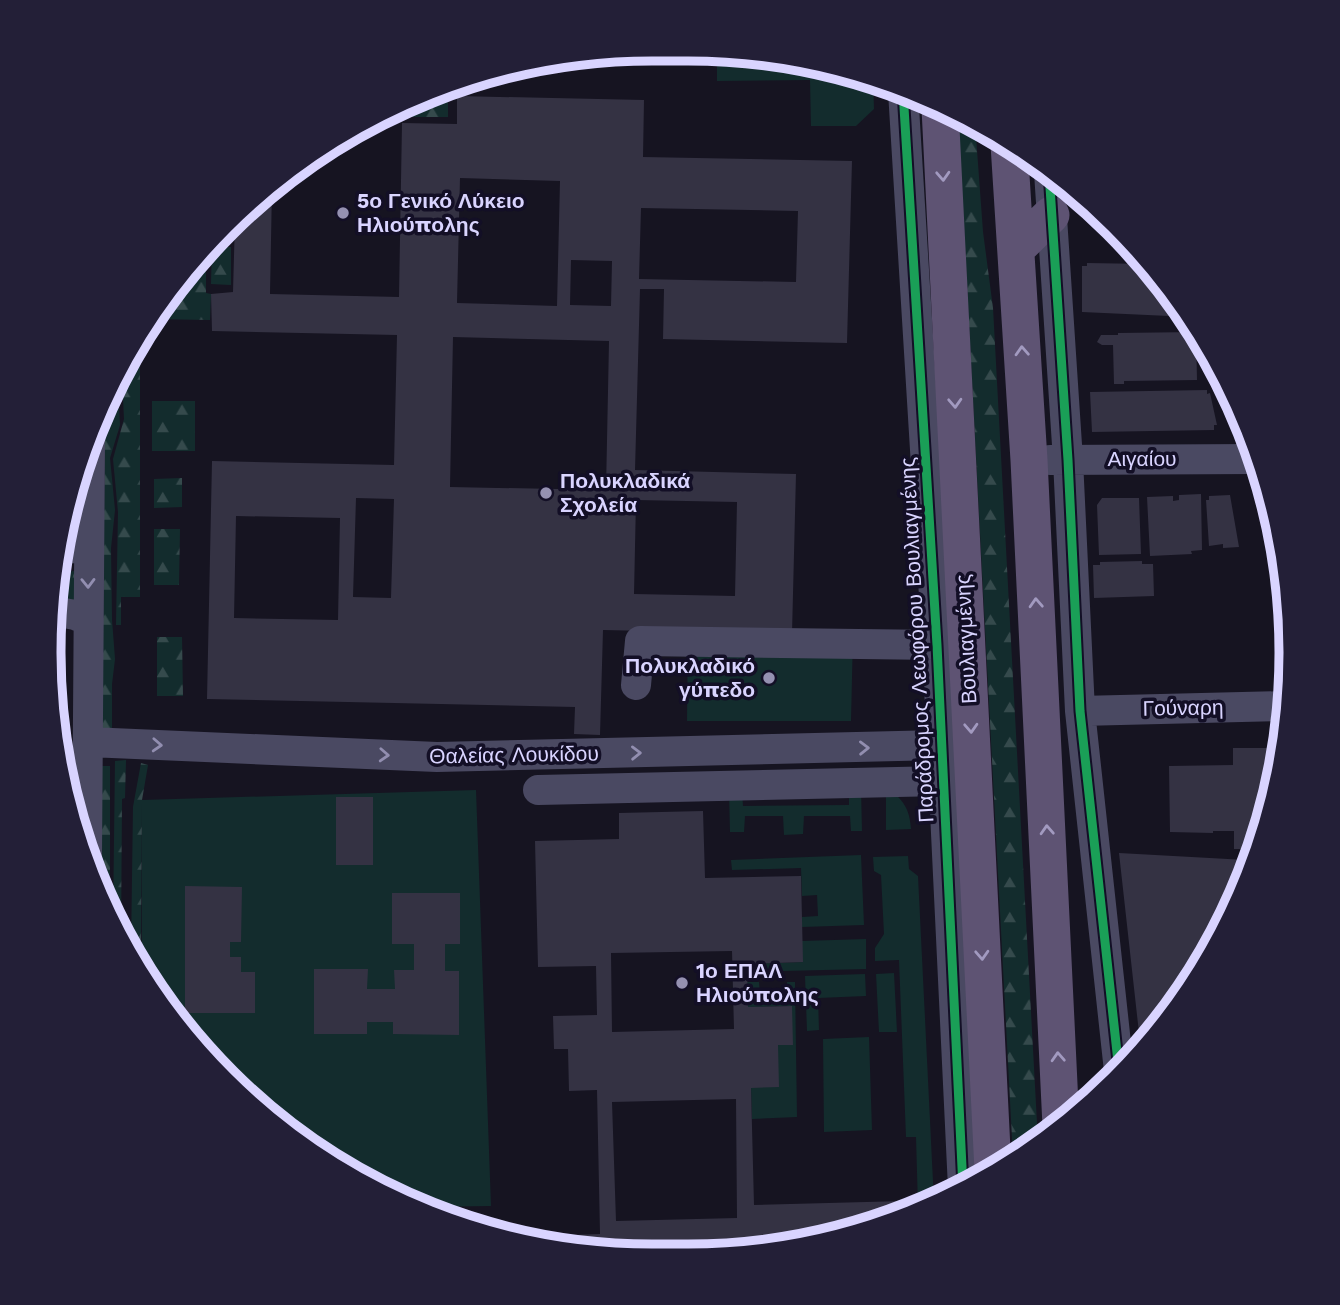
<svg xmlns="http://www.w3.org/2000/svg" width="1340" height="1305" viewBox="0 0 1340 1305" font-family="'Work Sans',sans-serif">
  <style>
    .grass { fill: #132c2d }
    .forest { fill: url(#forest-firs) }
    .park { fill: url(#park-crowns) }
    .building { fill: #343243; fill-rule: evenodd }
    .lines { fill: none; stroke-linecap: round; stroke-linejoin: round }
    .minor { stroke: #4a4962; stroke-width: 30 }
    .major { stroke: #5e5373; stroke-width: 37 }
    .cycleway-casing { stroke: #130f26; stroke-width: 13 }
    .cycleway { stroke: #1a9f57; stroke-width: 9 }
    .oneway { stroke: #a29ac0 }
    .oneway2 { stroke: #928eb0 }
    .poi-dot { fill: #9591b1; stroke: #130f26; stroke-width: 2.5 }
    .labels { text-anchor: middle; stroke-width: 7; stroke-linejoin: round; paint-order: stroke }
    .poi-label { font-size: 21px; font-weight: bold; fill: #d9d4ff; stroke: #130f26; text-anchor: start }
    .street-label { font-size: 21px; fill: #d9d4ff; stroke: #130f26 }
    .rim { fill: none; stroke: #d9d4ff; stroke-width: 9 }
  </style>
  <defs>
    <pattern id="forest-firs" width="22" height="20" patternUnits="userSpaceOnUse" patternTransform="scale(1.75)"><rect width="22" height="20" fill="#132c2d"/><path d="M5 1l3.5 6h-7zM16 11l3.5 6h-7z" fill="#354a4c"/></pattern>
    <pattern id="park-crowns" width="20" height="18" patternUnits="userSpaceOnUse" patternTransform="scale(1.75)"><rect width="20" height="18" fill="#132c2d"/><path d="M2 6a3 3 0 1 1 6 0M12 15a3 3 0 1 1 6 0" fill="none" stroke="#354a4c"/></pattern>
  </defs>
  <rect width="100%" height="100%" fill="#161421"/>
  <path class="grass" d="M767,54L873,79L874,109L856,126H811L810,80L717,81V56Z
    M688,625L853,635L851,721H687Z
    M849,789H861L862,831H851L850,816H804L803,834L784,835L783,816H745L744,832H730L729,792H742L743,806L849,805Z
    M886,789C903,797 910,810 911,829L886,830Z
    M476,790L491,1206L422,1207L351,1175L255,1106L173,1020L142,968V800Z
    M861,855L864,925L802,927V917L818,916L817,895L802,896L801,868L732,870L731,860Z
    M908,856L909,869L918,876L934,1202L918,1207L916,1137H906L899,960L875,961V948L884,934L881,875L874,871L873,857Z
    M866,939V969L747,972V964L802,962V941Z
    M894,973L897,1032H879L876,974Z
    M865,974L866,996L818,998L819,1030L807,1031L805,976Z
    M747,982H759L760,995H786L787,982H795L797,1117L752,1119L751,1088L778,1045L792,1006L748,1007Z
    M869,1037L872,1130L824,1132L823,1039Z"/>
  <path class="forest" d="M448,87V117H380L421,95Z
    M958,116L975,123L983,232L993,308L1038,1142L1013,1157Z
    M212,247H231V285L211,284Z
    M206,249V293L211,294L210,320L151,319V316Z
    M140,340V597H121V625H116L118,512L113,459L124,419L122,376Z
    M118,384L120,425L110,458L115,510L111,548L112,620L115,659L112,684V730H102L105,410Z
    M152,401H195V451H152Z
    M182,478V507L154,508V479Z
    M154,529H180L179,585H154Z
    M157,637H182L183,696H157Z
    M126,760L125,798L122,799L121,935L113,922L115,761Z
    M141,763L148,765L142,800L141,951H131L133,807Z
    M100,766H110V916L99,887Z"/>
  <path class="park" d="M76,571L75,602L53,599L54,583L60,572Z"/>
  <path class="building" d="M457,96L644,100L643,157L852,161L847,343L663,339L664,289H640L635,470L796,474L792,634L603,630L600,735L574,734L575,707L207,699L212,461L394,465L397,335L212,331L211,294L233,292L235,219L272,188L270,294L399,297L402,123L457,124ZM460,178L560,181L557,306L457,303ZM641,208L798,211L796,282L639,279ZM571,260L612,261L611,306L570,305ZM453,337L609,341L606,490L450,487ZM356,498L394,499L391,598L353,597ZM636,500L737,502L735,596L634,594ZM236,516L340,518L338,620L234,618Z
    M1087,263L1146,264L1169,289V316L1082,312V266H1087Z
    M1196,332L1197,380L1124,381V384H1114L1113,345H1102L1097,342L1101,335H1118V333Z
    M1207,390V394L1210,393L1217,425H1214V430L1092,432L1090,392Z
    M1201,494L1202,550L1191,551L1192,554L1150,556L1147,497L1173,496V501L1179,500V495Z
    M1230,495L1239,547L1223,548V544L1209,546L1206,500H1209V496Z
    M1102,498H1139L1141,554L1099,555L1097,505Z
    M1142,561V564H1153L1154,596L1094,598L1093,565H1100V562Z
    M1233,748H1273L1274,783L1258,849H1234V831H1213V833L1170,832L1169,766L1233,765Z
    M336,797H373V865H336Z
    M703,811L705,878L801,876L803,962L747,964L748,1007L792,1006L793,1045H778L779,1087L751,1088L754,1205L904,1201L905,1213L843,1236L727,1255L574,1251L515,1237L600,1234L597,1090L569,1091L568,1049H554L553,1016L597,1015L596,966L538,967L535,841L619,839V813ZM732,951L734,1029L612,1032L611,953ZM736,1099L737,1218L616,1221L612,1102Z
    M1119,853L1246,860V869H1249L1210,955L1154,1033H1139Z
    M185,886L242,887L241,942H230V957H241V972H255V1013H185Z
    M392,893H460V944H445V971H459V1035L393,1034V1022H367V1034H314V969H368L367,989H395L394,970H414V944H392Z"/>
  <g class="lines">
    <path class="minor" d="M903,91L937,645L963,1188
      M1049,172L1068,460L1080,711L1119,1071
      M1050,460L1256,459
      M60,549L87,547
      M53,611L75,615L88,621
      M636,685L640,641L937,645
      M1080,711L1287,706
      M89,742L437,757L940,745
      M538,790L942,781
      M87,855L90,441"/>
    <path class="major" d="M940,108L993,1170
      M1009,144L1029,460L1061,1126
      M1016,249L1051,215"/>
    <g class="cycleway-casing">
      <path id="cycleway" d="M903,91L937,645L963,1188
        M1049,172L1068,460L1080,711L1119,1071"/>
    </g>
    <use href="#cycleway" class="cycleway"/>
  </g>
  <defs><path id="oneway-chevron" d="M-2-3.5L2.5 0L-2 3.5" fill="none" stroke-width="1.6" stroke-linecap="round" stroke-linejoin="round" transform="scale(1.75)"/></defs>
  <g class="oneway">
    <use href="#oneway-chevron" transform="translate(943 176) rotate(87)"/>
    <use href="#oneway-chevron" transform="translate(1022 351) rotate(-93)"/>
    <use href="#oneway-chevron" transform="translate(955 403) rotate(87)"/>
    <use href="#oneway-chevron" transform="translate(1036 603) rotate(-93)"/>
    <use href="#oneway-chevron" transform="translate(971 728) rotate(87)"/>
    <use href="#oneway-chevron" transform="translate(1047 830) rotate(-93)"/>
    <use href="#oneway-chevron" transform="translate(982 955) rotate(87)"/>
    <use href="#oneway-chevron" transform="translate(1058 1057) rotate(-93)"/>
  </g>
  <g class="oneway2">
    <use href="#oneway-chevron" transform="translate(88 583) rotate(89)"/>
    <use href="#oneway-chevron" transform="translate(157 745) rotate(3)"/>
    <use href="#oneway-chevron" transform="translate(864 748) rotate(-1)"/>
    <use href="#oneway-chevron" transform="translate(636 753) rotate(-1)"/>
    <use href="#oneway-chevron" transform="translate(384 755) rotate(3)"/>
  </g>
  <g class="poi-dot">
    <circle cx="343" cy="213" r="7"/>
    <circle cx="546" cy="493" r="7"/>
    <circle cx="769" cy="678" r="7"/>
    <circle cx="682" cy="983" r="7"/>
  </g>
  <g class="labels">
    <g class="poi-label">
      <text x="357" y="208">5ο Γενικό Λύκειο<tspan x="357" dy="24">Ηλιούπολης</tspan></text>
      <text x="560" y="488">Πολυκλαδικά<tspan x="560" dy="24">Σχολεία</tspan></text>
      <text x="755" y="673" text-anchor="end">Πολυκλαδικό<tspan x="755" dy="24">γύπεδο</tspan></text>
      <text x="696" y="978">1ο ΕΠΑΛ<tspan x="696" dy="24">Ηλιούπολης</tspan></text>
    </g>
    <g class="street-label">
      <text x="1142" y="466">Αιγαίου</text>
      <text transform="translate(966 639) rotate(-93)" y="7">Βουλιαγμένης</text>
      <text transform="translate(917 640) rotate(-93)" y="7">Παράδρομος Λεωφόρου Βουλιαγμένης</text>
      <text transform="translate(1183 708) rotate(-1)" y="7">Γούναρη</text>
      <text transform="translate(514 755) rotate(-1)" y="7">Θαλείας Λουκίδου</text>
    </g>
  </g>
  <path d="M0 0H1340V1305H0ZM652 61H688A591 591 0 0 1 1279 652V653A591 591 0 0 1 688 1244H652A591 591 0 0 1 61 653V652A591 591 0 0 1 652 61Z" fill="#231f37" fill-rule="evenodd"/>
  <path class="rim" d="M652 61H688A591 591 0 0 1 1279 652V653A591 591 0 0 1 688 1244H652A591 591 0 0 1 61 653V652A591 591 0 0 1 652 61Z"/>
</svg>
